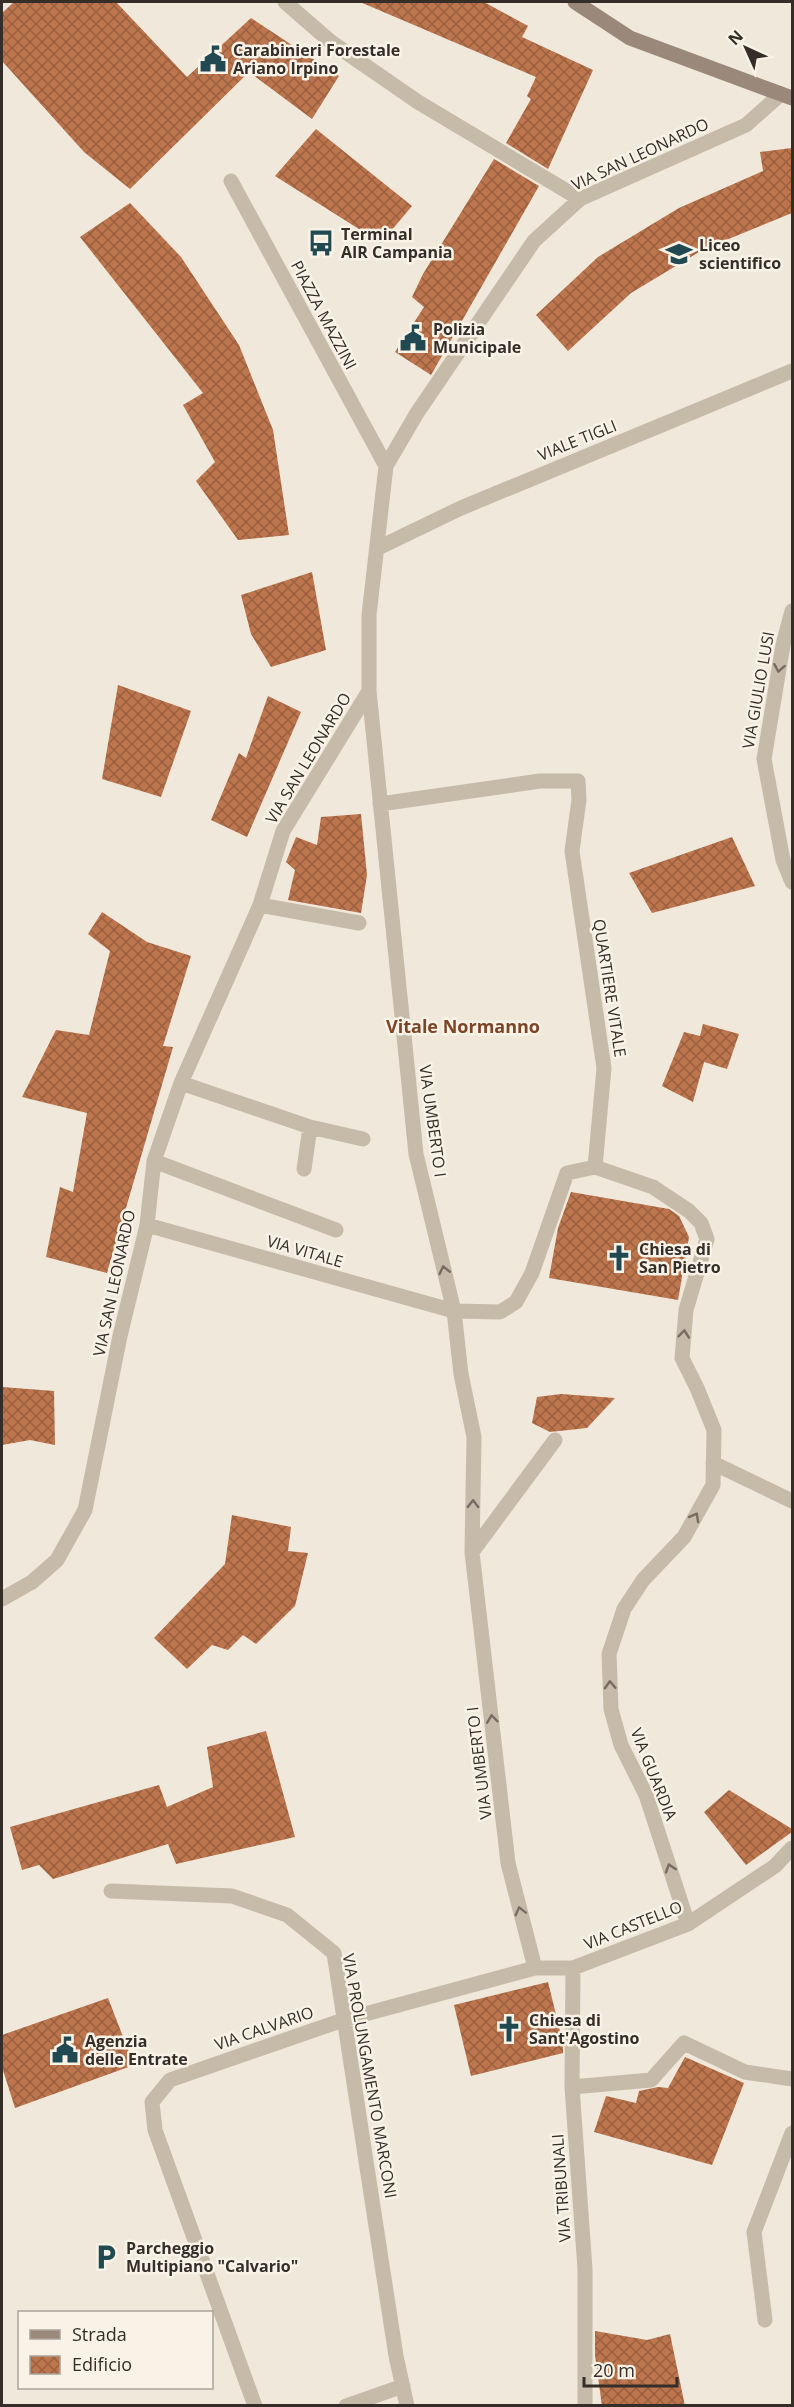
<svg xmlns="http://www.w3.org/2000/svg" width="794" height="2407" viewBox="0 0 794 2407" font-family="'Open Sans',sans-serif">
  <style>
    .building { fill: url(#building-cross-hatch) }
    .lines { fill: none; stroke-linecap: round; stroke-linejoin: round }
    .street { stroke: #c6baa8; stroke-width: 15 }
    .secondary { stroke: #9a897a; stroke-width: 15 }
    .oneway { stroke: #766c62 }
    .labels { text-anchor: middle; stroke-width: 5; stroke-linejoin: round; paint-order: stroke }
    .poi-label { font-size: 16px; font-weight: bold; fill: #342d28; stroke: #f8f2e7; text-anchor: start }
    .street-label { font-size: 16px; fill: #342d28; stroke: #f8f2e7 }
    .neighbourhood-label { font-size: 18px; font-weight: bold; fill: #7c4528; stroke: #f8f2e7 }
  </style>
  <defs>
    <pattern id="building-cross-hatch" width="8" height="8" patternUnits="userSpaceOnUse" patternTransform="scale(1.5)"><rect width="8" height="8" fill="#bc754d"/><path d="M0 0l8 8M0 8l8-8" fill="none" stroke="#9a6040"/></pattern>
  </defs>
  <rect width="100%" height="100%" fill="#efe8db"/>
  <path class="building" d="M14,2H116L187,77L251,18L339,76L312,119L249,72L130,189L84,152L2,61V13Z
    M360,2H484L528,26L522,37L593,70L548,169L506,143L531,99L527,96L536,77Z
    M316,129L412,206L381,243L275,176Z
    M792,148V213L704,249L631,293L568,351L536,315L598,257L679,208L763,171L760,152Z
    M494,159L539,186L431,375L395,352L424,307L412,297L423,274Z
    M130,203L181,257L239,345L273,430L289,535L238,540L196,481L215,462L183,405L203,393L80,237Z
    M312,572L326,650L271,667L251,634L241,595Z
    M118,685L191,711L161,797L102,779Z
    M268,696L301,712L247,837L211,820L239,753L246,758Z
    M361,814L367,875L361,913L288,900L295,870L286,862L296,837L317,845L321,817Z
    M732,837L755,886L652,913L629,873Z
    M102,912L147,942L191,956L163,1046L173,1047L107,1273L46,1257L60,1187L73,1192L87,1113L22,1097L56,1030L89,1035L110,951L88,934Z
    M703,1024L739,1034L727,1069L704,1062L693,1102L662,1086L684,1032L700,1036Z
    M571,1192L669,1209L679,1216L689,1237L678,1300L549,1278L558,1228Z
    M2,1387L54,1391L55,1445L30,1440L2,1445Z
    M561,1394L615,1398L587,1428L550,1432L532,1423L537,1397Z
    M232,1515L291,1527L288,1551L308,1553L295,1606L256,1644L243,1635L228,1650L212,1645L187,1669L154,1638L225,1564Z
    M266,1731L295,1837L176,1864L168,1844L53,1879L39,1865L22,1870L10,1827L159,1785L167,1807L213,1787L207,1747Z
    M729,1790L792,1829V1832L746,1865L704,1812Z
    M548,1982L563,2043V2053L471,2076L454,2005Z
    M108,1998L134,2065L15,2108L2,2067V2035Z
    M685,2057L744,2083L712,2165L594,2132L606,2096L636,2103L639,2091L658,2087L668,2088Z
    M595,2331L647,2340L670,2334L685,2406H602L595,2355Z"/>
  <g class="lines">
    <path class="street" d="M285,2L331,42L418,102L580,199
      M231,181L386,466
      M378,548L461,508L792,371
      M792,611L783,645L764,759L783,860L792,882
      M369,691L416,1154L454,1311L461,1374L474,1437L472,1552L508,1863L535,1968
      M260,905L359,923
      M181,1083L310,1127L363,1139
      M154,1161L336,1230
      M595,1167L653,1187L689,1211L701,1223L707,1239L686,1310L682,1358L697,1388L714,1430L713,1485L684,1537L643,1580L624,1609L609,1654L611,1709L621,1745L646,1795L688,1924
      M304,1169L310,1127
      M147,1225L454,1311L500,1312L516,1302L532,1273L567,1173L595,1167L604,1068L572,851L579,800L578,781H540L380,804
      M713,1463L792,1501
      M472,1552L555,1440
      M2,1599L32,1582L57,1560L85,1510L120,1336L147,1225L154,1161L181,1083L260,905L283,831L369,691V615L386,466L417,413L534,241L580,199L746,125L781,94
      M111,1891L232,1896L287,1915L334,1953L396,2356L407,2406
      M573,1968L572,2087L585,2269V2406
      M572,2087L651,2080L684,2043L745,2072L792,2079
      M765,2320L754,2232L792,2133
      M255,2406L155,2130L152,2102L170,2080L343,2020L535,1968H573L688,1924L775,1866L792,1848
      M346,2406L403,2386"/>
    <path class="secondary" d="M575,2L630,38L792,98"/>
  </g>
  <defs><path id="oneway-chevron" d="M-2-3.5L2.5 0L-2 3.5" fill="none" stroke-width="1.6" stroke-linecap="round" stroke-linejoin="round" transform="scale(1.5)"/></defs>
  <g class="oneway">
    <use href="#oneway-chevron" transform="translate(779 668) rotate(100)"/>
    <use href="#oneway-chevron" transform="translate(444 1270) rotate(-103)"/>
    <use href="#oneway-chevron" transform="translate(684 1334) rotate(-84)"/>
    <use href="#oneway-chevron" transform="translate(473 1504) rotate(-89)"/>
    <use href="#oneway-chevron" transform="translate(695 1517) rotate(-61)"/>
    <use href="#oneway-chevron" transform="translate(610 1685) rotate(-92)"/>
    <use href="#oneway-chevron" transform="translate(492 1719) rotate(-97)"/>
    <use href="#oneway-chevron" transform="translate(670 1868) rotate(-108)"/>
    <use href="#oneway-chevron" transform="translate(520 1911) rotate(-104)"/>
  </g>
  <defs>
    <g id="civic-bare" transform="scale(2.07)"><path d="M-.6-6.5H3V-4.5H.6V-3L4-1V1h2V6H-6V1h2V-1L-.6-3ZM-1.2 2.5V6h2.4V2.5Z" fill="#214952" stroke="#f8f2e7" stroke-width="2.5" paint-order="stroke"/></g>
    <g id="bus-bare" transform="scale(2.07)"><path d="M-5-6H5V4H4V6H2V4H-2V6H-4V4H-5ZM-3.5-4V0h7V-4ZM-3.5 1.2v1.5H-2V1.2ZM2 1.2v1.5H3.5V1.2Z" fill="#214952" stroke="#f8f2e7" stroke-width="2.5" paint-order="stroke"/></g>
    <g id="school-bare" transform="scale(2.07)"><path d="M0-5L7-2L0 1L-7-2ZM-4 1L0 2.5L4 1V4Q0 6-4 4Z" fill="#214952" stroke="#f8f2e7" stroke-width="2.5" paint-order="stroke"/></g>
    <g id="church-bare" transform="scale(2.07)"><path d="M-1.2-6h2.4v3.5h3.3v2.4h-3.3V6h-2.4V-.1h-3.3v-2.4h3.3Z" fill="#214952" stroke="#f8f2e7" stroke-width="2.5" paint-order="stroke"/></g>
    <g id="parking-bare" transform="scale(2.07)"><path d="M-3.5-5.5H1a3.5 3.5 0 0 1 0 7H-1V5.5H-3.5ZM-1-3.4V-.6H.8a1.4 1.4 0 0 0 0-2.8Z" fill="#214952" stroke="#f8f2e7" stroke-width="2.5" paint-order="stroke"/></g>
  </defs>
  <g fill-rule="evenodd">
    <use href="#civic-bare" x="213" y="59"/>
    <use href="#bus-bare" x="321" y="243"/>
    <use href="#school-bare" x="679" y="254"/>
    <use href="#civic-bare" x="413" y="338"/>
    <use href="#church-bare" x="619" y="1258"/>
    <use href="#church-bare" x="509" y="2029"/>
    <use href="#civic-bare" x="65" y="2050"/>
    <use href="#parking-bare" x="106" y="2257"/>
  </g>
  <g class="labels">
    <g class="poi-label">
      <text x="233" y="56">Carabinieri Forestale<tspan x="233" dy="18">Ariano Irpino</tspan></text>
      <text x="341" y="240">Terminal<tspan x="341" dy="18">AIR Campania</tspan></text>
      <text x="699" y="251">Liceo<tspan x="699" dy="18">scientifico</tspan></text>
      <text x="433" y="335">Polizia<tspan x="433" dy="18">Municipale</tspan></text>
      <text x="639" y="1255">Chiesa di<tspan x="639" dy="18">San Pietro</tspan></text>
      <text x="529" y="2026">Chiesa di<tspan x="529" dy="18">Sant'Agostino</tspan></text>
      <text x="85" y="2047">Agenzia<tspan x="85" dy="18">delle Entrate</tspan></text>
      <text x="126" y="2254">Parcheggio<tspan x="126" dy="18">Multipiano "Calvario"</tspan></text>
    </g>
    <g class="street-label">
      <text transform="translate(640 154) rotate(-25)" y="6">VIA SAN LEONARDO</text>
      <text transform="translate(324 315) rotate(62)" y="6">PIAZZA MAZZINI</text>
      <text transform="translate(577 440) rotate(-22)" y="6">VIALE TIGLI</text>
      <text transform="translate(758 690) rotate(-80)" y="6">VIA GIULIO LUSI</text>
      <text transform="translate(308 758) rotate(-59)" y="6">VIA SAN LEONARDO</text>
      <text transform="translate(610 988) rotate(81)" y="6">QUARTIERE VITALE</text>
      <text transform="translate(433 1121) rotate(82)" y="6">VIA UMBERTO I</text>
      <text transform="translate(305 1251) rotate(16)" y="6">VIA VITALE</text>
      <text transform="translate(114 1283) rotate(-78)" y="6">VIA SAN LEONARDO</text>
      <text transform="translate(479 1763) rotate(-97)" y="6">VIA UMBERTO I</text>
      <text transform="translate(654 1774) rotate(68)" y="6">VIA GUARDIA</text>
      <text transform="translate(633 1925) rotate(-22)" y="6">VIA CASTELLO</text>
      <text transform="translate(264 2028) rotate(-19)" y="6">VIA CALVARIO</text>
      <text transform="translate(370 2076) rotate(80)" y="6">VIA PROLUNGAMENTO MARCONI</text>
      <text transform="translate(561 2188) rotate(-94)" y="6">VIA TRIBUNALI</text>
    </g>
    <g class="neighbourhood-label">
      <text x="463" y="1033">Vitale Normanno</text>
    </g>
  </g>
  <rect width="794" height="2407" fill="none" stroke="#342d28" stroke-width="6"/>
  <rect x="18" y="2311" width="195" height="78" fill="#f8f2e7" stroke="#aaa39b" stroke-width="1.5"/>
  <rect x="30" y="2330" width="30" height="9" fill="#9a897a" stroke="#aaa39b" stroke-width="1.5"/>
  <text x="72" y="2341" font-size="18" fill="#342d28">Strada</text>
  <rect x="30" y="2356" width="30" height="18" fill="url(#building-cross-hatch)" stroke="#aaa39b" stroke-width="1.5"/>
  <text x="72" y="2371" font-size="18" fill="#342d28">Edificio</text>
  <g transform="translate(746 48) rotate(315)" stroke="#f8f2e7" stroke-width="4.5" paint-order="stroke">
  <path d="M0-4.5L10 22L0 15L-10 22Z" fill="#342d28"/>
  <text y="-9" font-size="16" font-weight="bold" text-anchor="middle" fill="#342d28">N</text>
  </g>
  <path d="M584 2377v9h93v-9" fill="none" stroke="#342d28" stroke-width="3"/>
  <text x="593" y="2377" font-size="18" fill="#342d28" stroke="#f8f2e7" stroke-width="4.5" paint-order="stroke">20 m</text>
</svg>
